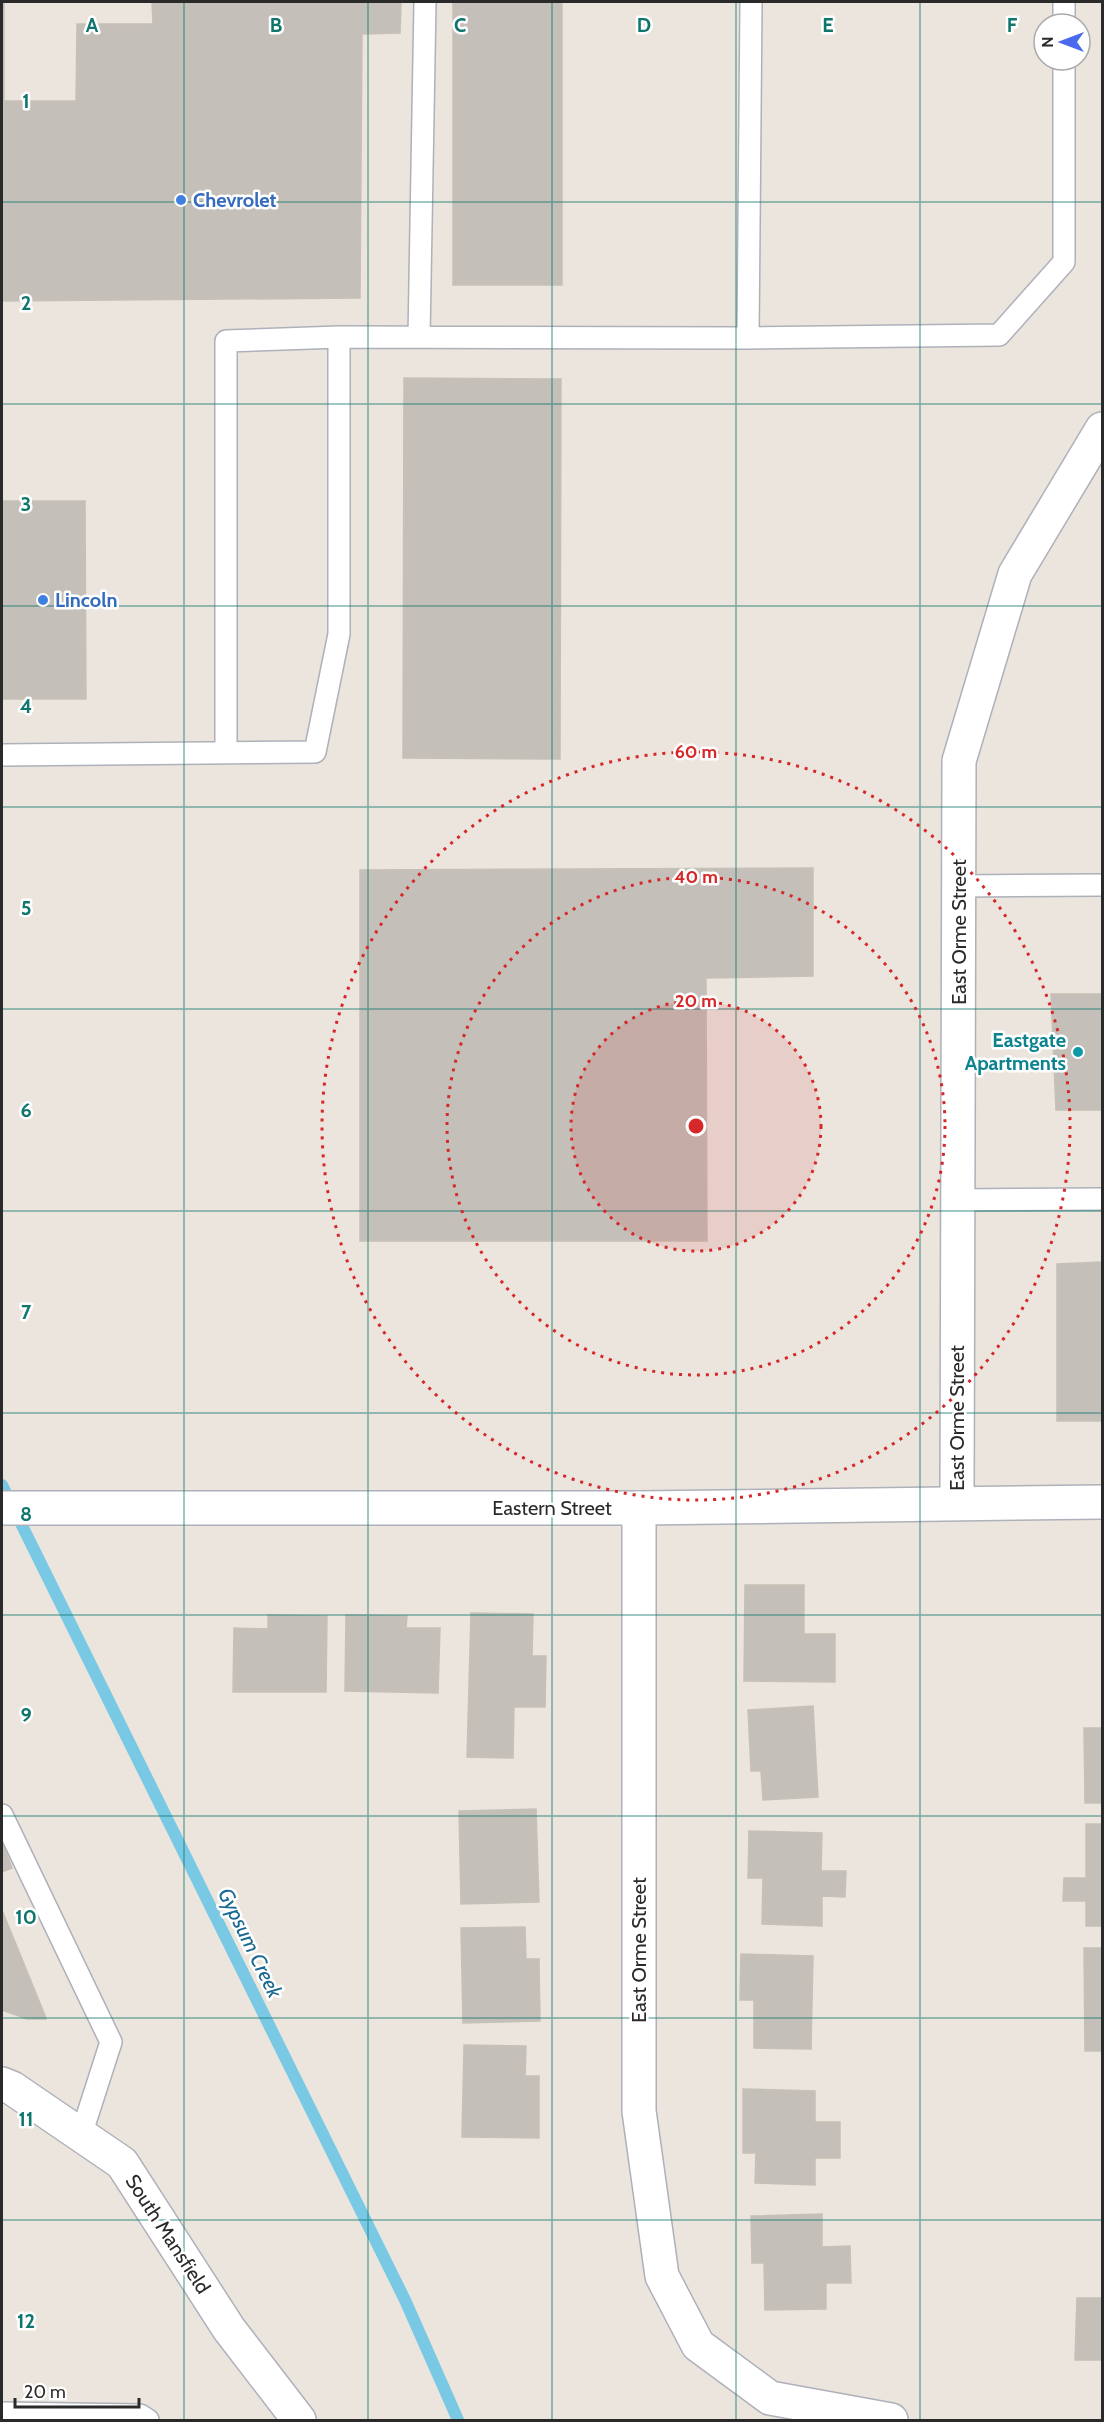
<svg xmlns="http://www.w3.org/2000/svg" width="1104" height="2422" viewBox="0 0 1104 2422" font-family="Cabin,sans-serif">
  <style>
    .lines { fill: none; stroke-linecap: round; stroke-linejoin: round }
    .stream { stroke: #79c9e5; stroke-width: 12 }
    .building { fill: #c4bfb9; stroke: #c6c1b7; stroke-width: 1.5 }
    .lane-casing { stroke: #aeb0ba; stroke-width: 24 }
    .street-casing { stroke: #aeb0ba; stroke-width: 36 }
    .secondary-casing { stroke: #aeb0ba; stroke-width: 36 }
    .lane { stroke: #fff; stroke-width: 21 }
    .street { stroke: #fff; stroke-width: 33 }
    .secondary { stroke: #fff; stroke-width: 33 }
    .grid { fill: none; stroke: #0f766e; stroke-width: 1.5; stroke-opacity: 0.55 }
    .ring { fill: none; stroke: #d62828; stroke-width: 3; stroke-dasharray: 3 6 }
    .shop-dot { fill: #3f7fe0; stroke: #fff; stroke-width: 2 }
    .culture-dot { fill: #0f9aa8; stroke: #fff; stroke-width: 2 }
    .labels { text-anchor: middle; stroke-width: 5; stroke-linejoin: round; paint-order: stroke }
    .shop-label { font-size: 20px; font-weight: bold; fill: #366cbe; stroke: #fff; text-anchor: start }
    .street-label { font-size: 20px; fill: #2a2a2a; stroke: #fff }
    .culture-label { font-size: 20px; font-weight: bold; fill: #0d838f; stroke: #fff; text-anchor: end }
    .water-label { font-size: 21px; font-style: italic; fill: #186891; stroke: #fff }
    .grid-label { font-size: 20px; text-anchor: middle; font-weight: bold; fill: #0f766e; stroke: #fff; stroke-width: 5; stroke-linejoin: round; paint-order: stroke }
    .centre { fill: #d62828; stroke: #fff; stroke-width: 3 }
    .ring-label { font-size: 18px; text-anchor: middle; font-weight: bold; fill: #d62828; stroke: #fff; stroke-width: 5; stroke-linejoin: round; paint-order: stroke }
  </style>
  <rect width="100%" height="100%" fill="#ebe5de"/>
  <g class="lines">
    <path class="stream" d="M2,1485L405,2300L458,2420"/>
  </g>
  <path class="building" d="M2,2H4V101H76L77,24H153L152,2H401L400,33L362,34L360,298L2,301Z
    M453,2H562V285H453Z
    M404,378L561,379L560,759L403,758Z
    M2,501H85L86,699H2Z
    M813,868V976L706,978L707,1241H360V870Z
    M1051,994H1102V1110H1056Z
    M1102,1262V1421H1057V1264Z
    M745,1585H804V1634H835V1682L744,1681Z
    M471,1613L533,1614L532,1656H546L545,1707H514L513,1758L467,1757Z
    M268,1615L327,1616L326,1692H233L234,1628L268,1629Z
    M346,1615L407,1616L406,1628H440L438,1693L345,1691Z
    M813,1706L818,1797L763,1800L761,1771H751L748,1710Z
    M1084,1728H1102V1803H1085Z
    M536,1809L539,1902L461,1904L459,1811Z
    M1086,1824H1102V1926H1086V1901H1063L1064,1878H1086Z
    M749,1831L822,1833L821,1871H846L845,1897L822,1896V1926L762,1924L763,1878H748Z
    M2,1841L12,1868L2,1872Z
    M2,1910L46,2018V2019H27L2,2010Z
    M525,1927L526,1959H539L540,2021L463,2023L461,1928Z
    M1084,1948H1102V2051H1085Z
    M741,1954L813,1956L811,2049L754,2048V2000H740Z
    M464,2045L526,2046L525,2076H539V2138L462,2137Z
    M743,2089L815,2091V2122H840V2158H815V2185L755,2183L756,2153H743Z
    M822,2214V2247L850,2246L851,2283H826V2309L765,2310L764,2263H752L751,2216Z
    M1077,2298H1102V2360H1075Z"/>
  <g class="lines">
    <g class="lane-casing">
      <path id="lane" d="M1064,2V24
        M339,337L748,338L999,335L1064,262V60
        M419,337L425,2
        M748,338L751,2
        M2,755L315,752L339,634V337L226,341V753
        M959,886L1102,885
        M958,1200L1102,1199
        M2,1815L111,2042L81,2135
        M2,2413L140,2415L148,2420"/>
    </g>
    <g class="street-casing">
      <path id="street" d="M957,1503L959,761L1015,574L1102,429
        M639,1508V2111L662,2276L698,2345L770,2398L891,2420
        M2,2084L12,2088L122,2163L229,2329L299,2420"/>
    </g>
    <g class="secondary-casing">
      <path id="secondary" d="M2,1508H639L1102,1502"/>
    </g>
    <use href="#lane" class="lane"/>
    <use href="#street" class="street"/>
    <use href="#secondary" class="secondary"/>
  </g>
  <path class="grid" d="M184,2V2420M368,2V2420M552,2V2420M736,2V2420M920,2V2420M2,202H1102M2,404H1102M2,606H1102M2,807H1102M2,1009H1102M2,1211H1102M2,1413H1102M2,1615H1102M2,1816H1102M2,2018H1102M2,2220H1102"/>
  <circle cx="696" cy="1126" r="125" fill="#d62828" fill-opacity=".12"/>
  <g class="ring">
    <circle cx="696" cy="1126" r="125"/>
    <circle cx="696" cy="1126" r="249"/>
    <circle cx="696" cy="1126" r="374"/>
  </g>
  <g class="shop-dot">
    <circle cx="181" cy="200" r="6"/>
    <circle cx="43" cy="600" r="6"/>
  </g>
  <circle class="culture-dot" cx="1078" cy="1052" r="6"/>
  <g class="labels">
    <g class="shop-label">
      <text x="193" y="207">Chevrolet</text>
      <text x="55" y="607">Lincoln</text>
    </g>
    <g class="street-label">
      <text transform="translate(959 932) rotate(-90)" y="7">East Orme Street</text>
      <text transform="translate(957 1418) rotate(-90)" y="7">East Orme Street</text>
      <text x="552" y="1515">Eastern Street</text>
      <text transform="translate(639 1950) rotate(-90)" y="7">East Orme Street</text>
      <text transform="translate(168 2234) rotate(57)" y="7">South Mansfield</text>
    </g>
    <g class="culture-label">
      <text x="1066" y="1047">Eastgate<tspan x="1066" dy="23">Apartments</tspan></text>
    </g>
    <g class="water-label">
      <text transform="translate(250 1943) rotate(64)" y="7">Gypsum Creek</text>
    </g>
  </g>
  <g class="grid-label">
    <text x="92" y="32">A</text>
    <text x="276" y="32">B</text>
    <text x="460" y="32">C</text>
    <text x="644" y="32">D</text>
    <text x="828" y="32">E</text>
    <text x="1012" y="32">F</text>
    <text x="26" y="108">1</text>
    <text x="26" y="310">2</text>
    <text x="26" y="511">3</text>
    <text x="26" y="713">4</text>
    <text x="26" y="915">5</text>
    <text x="26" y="1117">6</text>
    <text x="26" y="1319">7</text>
    <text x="26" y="1521">8</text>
    <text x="26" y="1722">9</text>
    <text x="26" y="1924">10</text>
    <text x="26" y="2126">11</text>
    <text x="26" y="2328">12</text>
  </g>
  <circle cx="696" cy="1126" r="9" class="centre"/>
  <g class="ring-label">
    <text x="696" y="758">60 m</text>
    <text x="696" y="883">40 m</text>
    <text x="696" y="1007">20 m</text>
  </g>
  <rect width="1104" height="2422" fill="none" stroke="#2a2a2a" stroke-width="6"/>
  <g transform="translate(1062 42) rotate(270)"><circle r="28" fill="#ffffff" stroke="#aaaaaa" stroke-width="1.5"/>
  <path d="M0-4.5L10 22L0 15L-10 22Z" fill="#4a69ec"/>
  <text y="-9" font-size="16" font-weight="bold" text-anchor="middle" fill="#2a2a2a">N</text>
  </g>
  <path d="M15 2398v9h124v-9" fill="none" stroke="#2a2a2a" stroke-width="3"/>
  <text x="24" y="2398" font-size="18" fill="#2a2a2a" stroke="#ffffff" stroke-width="4.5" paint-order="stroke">20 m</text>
</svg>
